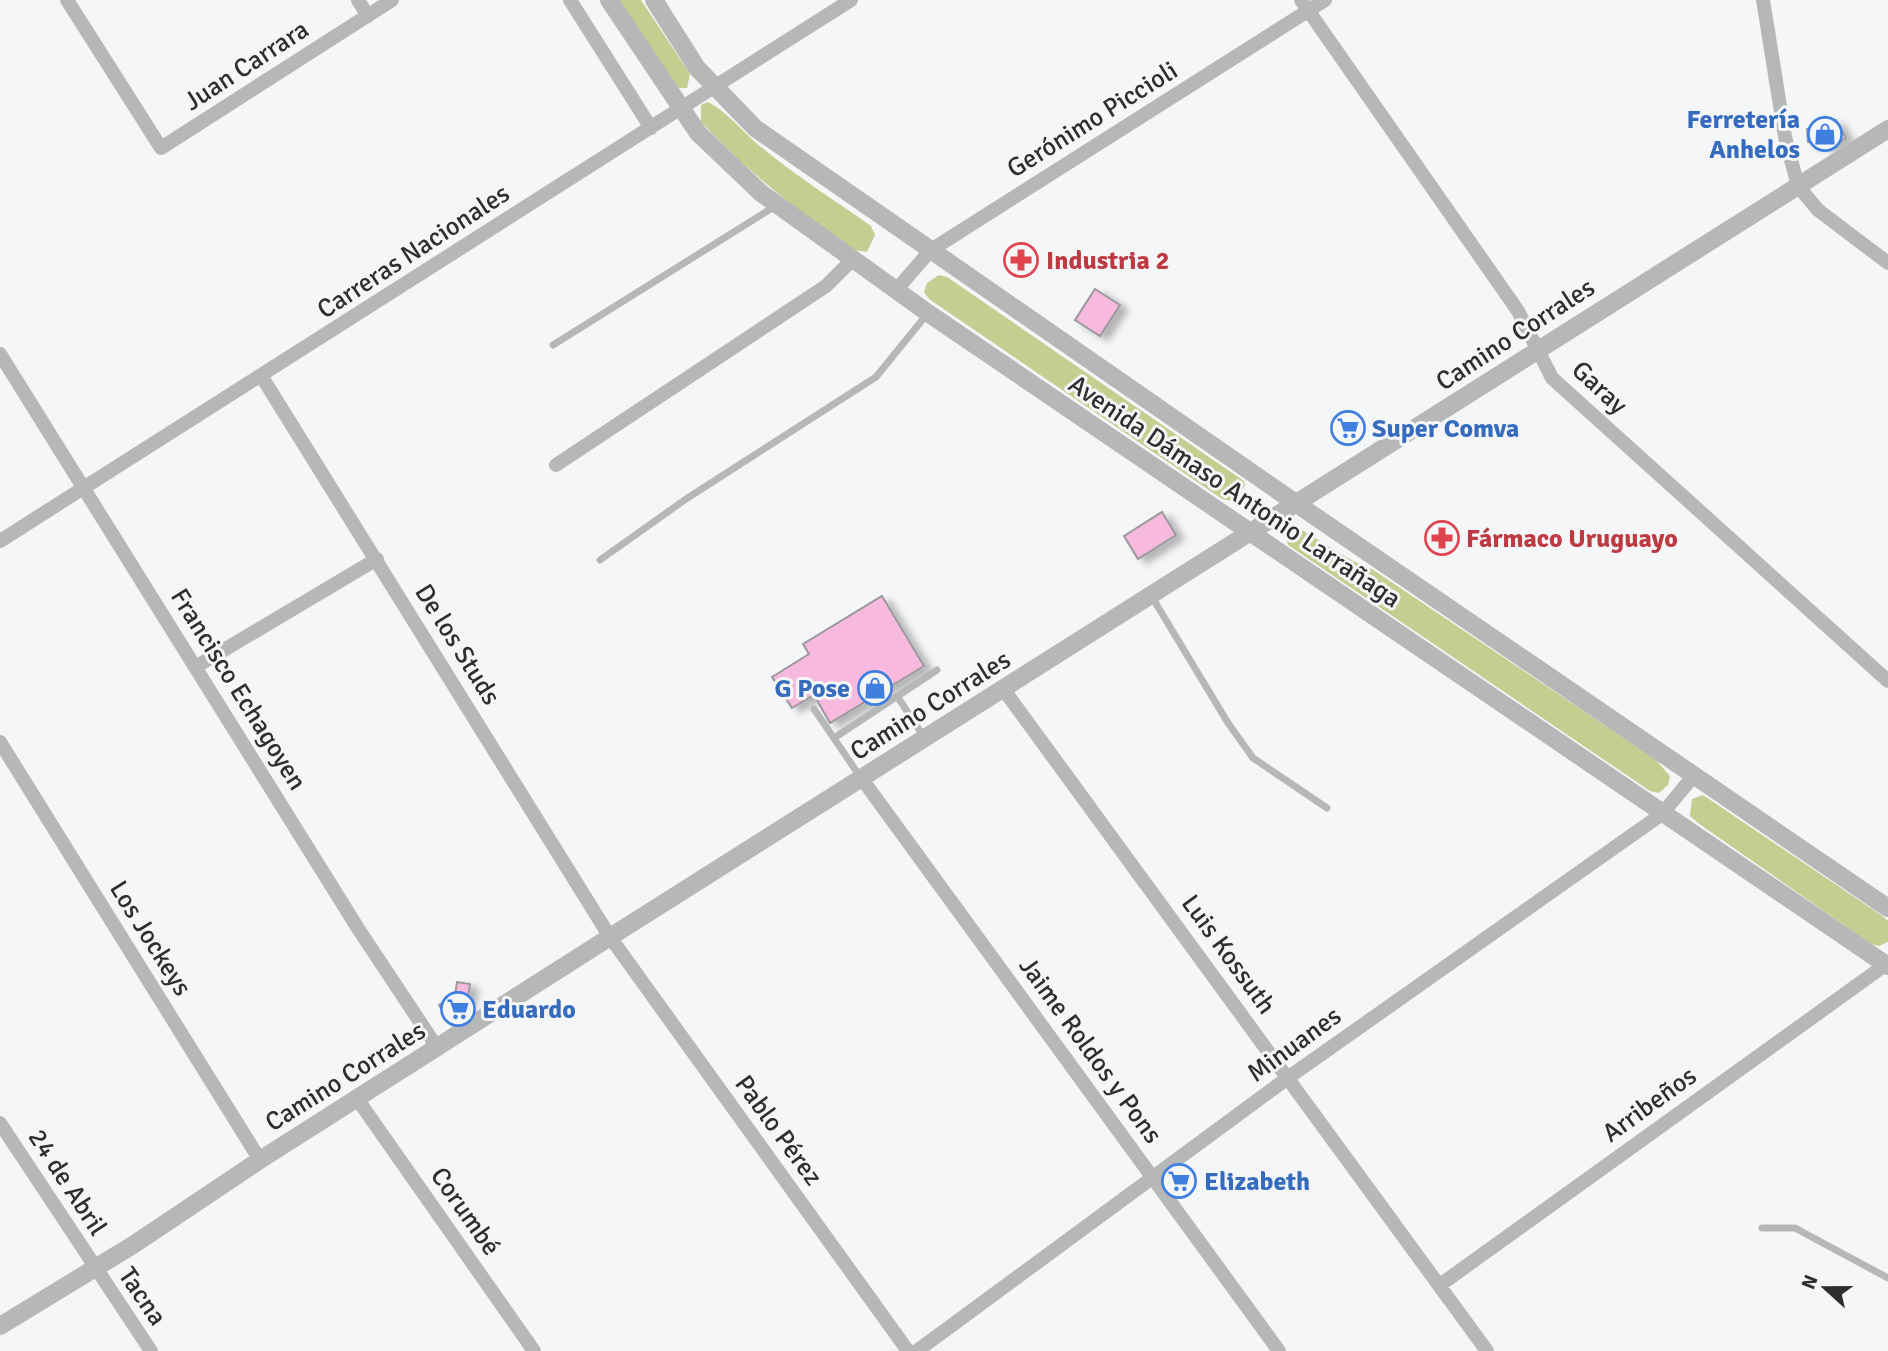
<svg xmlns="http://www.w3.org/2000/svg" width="1888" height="1351" viewBox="0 0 1888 1351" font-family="Signika,sans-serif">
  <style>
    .green { fill: #c3cf91 }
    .building { fill: #f7b9dd; stroke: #9b999a; stroke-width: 2; filter: url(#shadow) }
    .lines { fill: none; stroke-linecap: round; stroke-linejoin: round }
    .service { stroke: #b6b7b7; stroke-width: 7 }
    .minor { stroke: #b6b7b7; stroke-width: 14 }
    .tertiary { stroke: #b6b7b7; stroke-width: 18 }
    .labels { text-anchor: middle; stroke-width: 6; stroke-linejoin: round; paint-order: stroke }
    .street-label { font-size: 26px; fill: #2d2e2f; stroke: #f5f6f8 }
    .shop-label { font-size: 26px; font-weight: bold; fill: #366cbe; stroke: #f5f6f8; text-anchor: start }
    .health-label { font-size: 26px; font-weight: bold; fill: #be3a42; stroke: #f5f6f8; text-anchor: start }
  </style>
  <defs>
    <filter id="shadow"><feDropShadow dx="8" dy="4.5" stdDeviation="3.5" flood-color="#0004"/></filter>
  </defs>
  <rect width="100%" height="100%" fill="#f5f6f8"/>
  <path class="green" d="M619,0H641L690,74L687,88H676Z
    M708,102C728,112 743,133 761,147C796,176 834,200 871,226L875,235L867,252L855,250C796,210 750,174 701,122V105Z
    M939,275L947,277L1244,481L1245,485L1236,502L1222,499L929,299L924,292L927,283Z
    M1288,527L1300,529L1353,561L1372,569L1655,759L1670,776L1668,785L1659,793L1650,791L1288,545L1284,533Z
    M1703,795L1881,915L1888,921V942L1879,946L1871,944L1698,823L1690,816L1692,799Z"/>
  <path class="building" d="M1836,120L1846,138L1831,147L1808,142L1807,129Z
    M1095,289L1120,305L1100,336L1075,320Z
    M1162,512L1176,535L1138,559L1124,536Z
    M882,596L924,666L830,723L814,695L792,708L772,677L809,654L803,644Z
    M457,982L470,984L467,1003L446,1016L439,1005L455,995Z"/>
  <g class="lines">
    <path class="service" d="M553,345L777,205
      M600,560L686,499L876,377L928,313
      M1152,597L1228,723L1253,758L1327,808
      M897,696L924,737
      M814,709L861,778
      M834,738L937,670
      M1762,1228H1795L1888,1278"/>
    <path class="minor" d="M67,0L161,148L392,0
      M358,0L368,16
      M570,0L651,128
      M1301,0L1518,311L1552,378L1888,681
      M1763,0L1785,137L1798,186L1818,210L1888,263
      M896,290L931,250L1325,0
      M0,354L359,930L438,1049
      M262,377L610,937L908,1351
      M556,465L826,286L853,259
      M0,541L851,0
      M197,666L377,559
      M1004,690L1487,1351
      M0,742L260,1160
      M862,779L1279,1351
      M358,1100L534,1351
      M0,1123L151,1351
      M1440,1285L1888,963
      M917,1351L1289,1077L1662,814L1695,774"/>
    <path class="tertiary" d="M609,0L698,133L761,193L928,313L1888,966
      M654,0L697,68L755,128L1297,504L1888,908
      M0,1326L133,1245L260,1160L610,937L1888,129"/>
  </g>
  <defs>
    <g id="shop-ring" transform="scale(1.75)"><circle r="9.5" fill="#f5f6f8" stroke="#3f7fe0" stroke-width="1.5"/><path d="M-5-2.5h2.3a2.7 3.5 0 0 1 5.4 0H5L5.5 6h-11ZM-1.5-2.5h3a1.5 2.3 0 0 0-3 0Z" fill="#3f7fe0"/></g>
    <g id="pharmacy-ring" transform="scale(1.75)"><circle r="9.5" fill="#f5f6f8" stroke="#e0444e" stroke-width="1.5"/><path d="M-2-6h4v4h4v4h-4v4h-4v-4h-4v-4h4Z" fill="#e0444e"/></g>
    <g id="supermarket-ring" transform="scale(1.75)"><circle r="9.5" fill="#f5f6f8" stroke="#3f7fe0" stroke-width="1.5"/><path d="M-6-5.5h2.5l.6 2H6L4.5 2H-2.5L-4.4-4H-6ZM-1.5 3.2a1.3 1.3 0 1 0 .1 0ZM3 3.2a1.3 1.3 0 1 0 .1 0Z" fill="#3f7fe0"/></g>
  </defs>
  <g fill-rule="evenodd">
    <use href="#shop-ring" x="1825" y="134"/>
    <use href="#pharmacy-ring" x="1021" y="260"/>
    <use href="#supermarket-ring" x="1348" y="428"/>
    <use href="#pharmacy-ring" x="1442" y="538"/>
    <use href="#shop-ring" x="875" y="688"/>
    <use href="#supermarket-ring" x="458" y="1009"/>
    <use href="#supermarket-ring" x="1179" y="1181"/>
  </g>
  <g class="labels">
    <g class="street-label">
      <text transform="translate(246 65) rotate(-33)" y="9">Juan Carrara</text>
      <text transform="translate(1092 119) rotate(-32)" y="9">Gerónimo Piccioli</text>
      <text transform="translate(413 251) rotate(-33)" y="9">Carreras Nacionales</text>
      <text transform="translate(1515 334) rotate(-33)" y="9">Camino Corrales</text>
      <text transform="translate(1600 387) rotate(43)" y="9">Garay</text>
      <text transform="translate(1235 491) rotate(34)" y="9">Avenida Dámaso Antonio Larrañaga</text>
      <text transform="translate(458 644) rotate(58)" y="9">De los Studs</text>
      <text transform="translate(239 689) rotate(58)" y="9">Francisco Echagoyen</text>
      <text transform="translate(930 705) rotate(-32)" y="9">Camino Corrales</text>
      <text transform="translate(151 938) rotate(58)" y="9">Los Jockeys</text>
      <text transform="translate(1229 954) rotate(54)" y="9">Luis Kossuth</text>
      <text transform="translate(1294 1044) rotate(-36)" y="9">Minuanes</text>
      <text transform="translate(1091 1050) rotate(54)" y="9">Jaime Roldos y Pons</text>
      <text transform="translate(345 1076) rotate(-32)" y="9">Camino Corrales</text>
      <text transform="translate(1649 1104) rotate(-36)" y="9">Arribeños</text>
      <text transform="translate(779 1130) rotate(54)" y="9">Pablo Pérez</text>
      <text transform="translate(68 1182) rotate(57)" y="9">24 de Abril</text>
      <text transform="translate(466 1211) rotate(55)" y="9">Corumbé</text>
      <text transform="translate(143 1296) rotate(56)" y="9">Tacna</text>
    </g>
    <g class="shop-label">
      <text x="1800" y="128" text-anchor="end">Ferretería<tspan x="1800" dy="30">Anhelos</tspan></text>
      <text x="1372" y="437">Super Comva</text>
      <text x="850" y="697" text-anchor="end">G Pose</text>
      <text x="482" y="1018">Eduardo</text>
      <text x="1204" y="1190">Elizabeth</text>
    </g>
    <g class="health-label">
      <text x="1046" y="269">Industria 2</text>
      <text x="1466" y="547">Fármaco Uruguayo</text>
    </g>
  </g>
  <g transform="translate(1825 1288) rotate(291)" stroke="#f5f6f8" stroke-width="5" paint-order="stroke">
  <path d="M0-5L12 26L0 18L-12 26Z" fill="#2d2e2f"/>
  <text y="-10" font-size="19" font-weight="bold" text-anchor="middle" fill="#2d2e2f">N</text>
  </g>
</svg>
